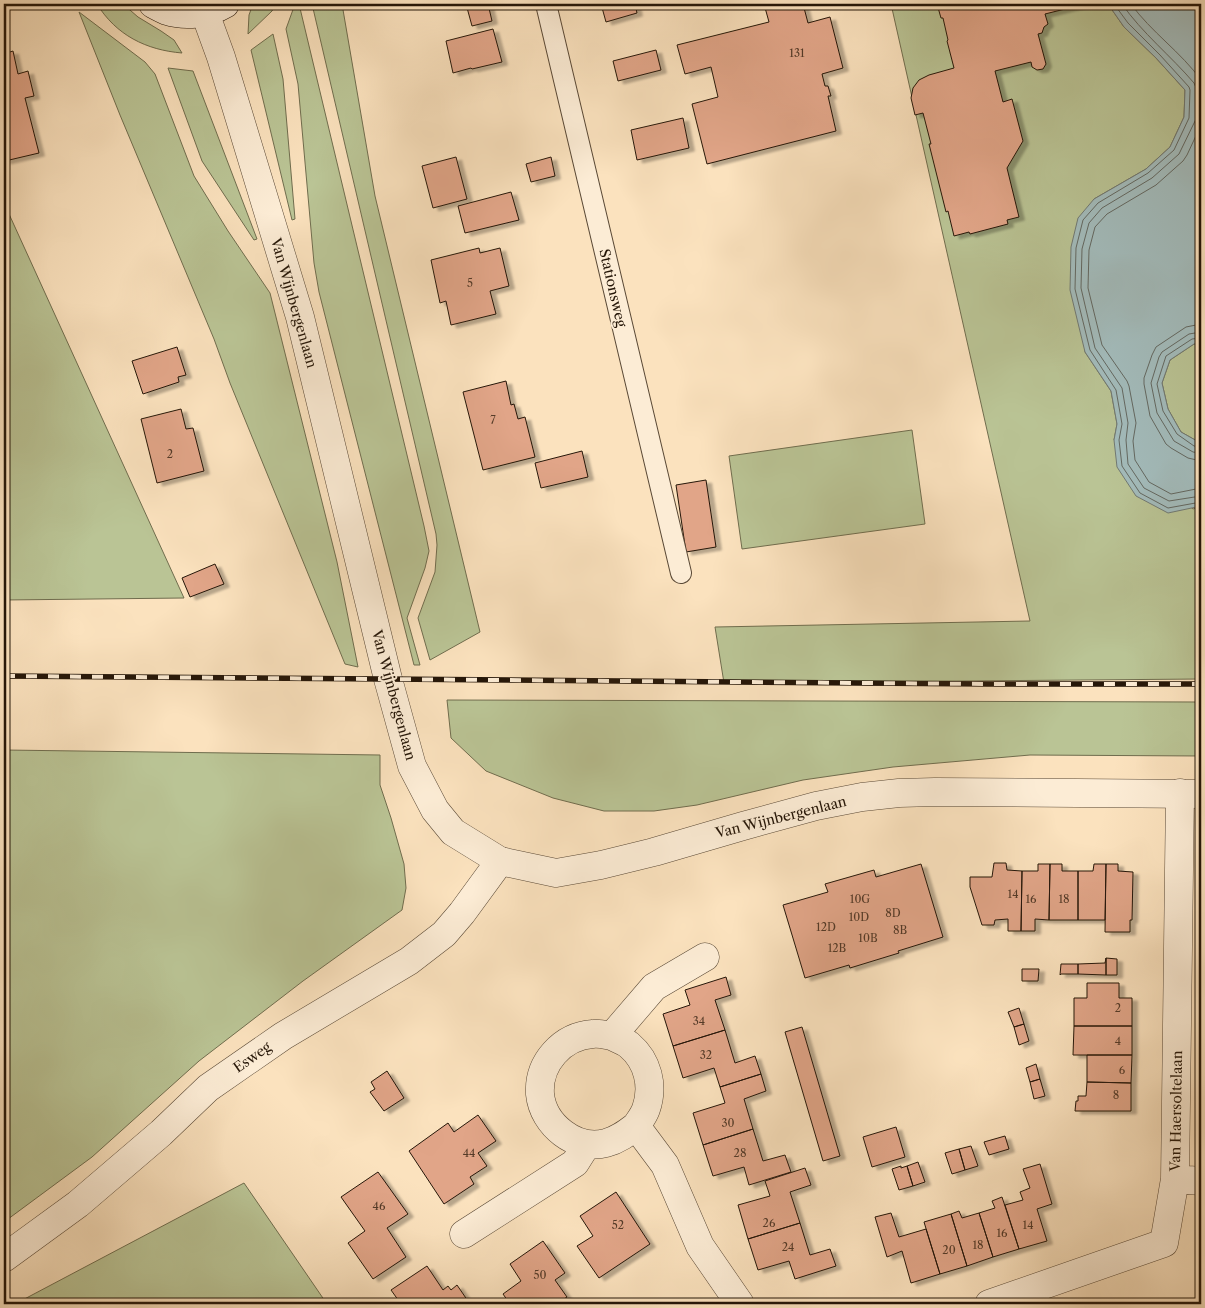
<svg xmlns="http://www.w3.org/2000/svg" width="1205" height="1308" viewBox="0 0 1205 1308" font-family="'Libre Caslon Text',serif">
  <style>
    .green { fill: #bac495; stroke: #706d4e }
    .water { fill: #a3bcbc; stroke: #717a74 }
    .lines { fill: none; stroke-linecap: round; stroke-linejoin: round }
    .shore { stroke: #646962; stroke-width: 1 }
    .building { fill: #e1a588; stroke: #251608; filter: url(#shadow) }
    .service-casing { stroke: #5a4936; stroke-width: 22 }
    .minor-casing { stroke: #5a4936; stroke-width: 29 }
    .tertiary-casing { stroke: #5a4936; stroke-width: 29 }
    .secondary-casing { stroke: #251608; stroke-width: 29 }
    .service { stroke: #fcecd5; stroke-width: 20 }
    .minor { stroke: #fcecd5; stroke-width: 28 }
    .tertiary { stroke: #fcecd5; stroke-width: 28 }
    .secondary { stroke: #fcecd5; stroke-width: 28 }
    .rail-casing { stroke: #251608; stroke-width: 5.5 }
    .rail { stroke: #fcecd5; stroke-width: 4; stroke-dasharray: 11; stroke-linecap: butt }
    .labels { text-anchor: middle; stroke-width: 4; stroke-linejoin: round; paint-order: stroke }
    .number-label { font-size: 11px; fill: #543a28 }
    .street-label { font-size: 14px; fill: #251608; stroke: #fcecd5 }
  </style>
  <defs>
    <filter id="shadow"><feDropShadow dx="5.5" dy="3" stdDeviation="1" flood-color="#0004"/></filter>
  </defs>
  <rect width="100%" height="100%" fill="#fbe2be"/>
  <filter id="stains"><feTurbulence type="fractalNoise" baseFrequency=".004" numOctaves="4"/><feColorMatrix values="0 0 0 0 .2 0 0 0 0 .09 0 0 0 0 .02 0 0 0 .5 -.17"/></filter>
  <radialGradient id="worn" r=".72"><stop offset=".6" stop-color="#630" stop-opacity="0"/><stop offset="1" stop-color="#630" stop-opacity=".3"/></radialGradient>
  <path class="green" d="M97,4H123L138,17L161,31L174,40L182,53C146,50 116,35 97,4Z
    M253,4H276L272,11L248,34L249,15Z
    M295,4H299L424,526L429,551L425,568L407,618L420,665H414L319,292L314,263L298,84L286,29Z
    M312,4H342L375,196L480,632L430,660L418,618L435,572L437,545L436,534Z
    M891,4H1108L1124,27L1156,58L1185,90L1184,117L1170,147L1146,169L1094,199L1085,352L1111,391L1117,424L1114,440L1193,509L1201,506V679L724,683L715,627L1030,621Z
    M79,12L145,62L155,74L194,176L228,231L270,293L337,562L358,667L345,664L230,383L214,339L120,115Z
    M273,34L283,79L295,219L292,220L251,50Z
    M168,68L193,71L257,239L254,240L202,161Z
    M4,203L184,598L4,600Z
    M1201,343V442L1197,441L1181,432L1168,409L1162,383L1170,360L1194,344Z
    M912,430L925,524L742,549L729,456Z
    M447,700L1201,702V756L1030,755L893,767L803,780L697,805L654,811H604L553,798L486,771L451,738Z
    M4,750L380,755V785L391,818L404,864L406,888L402,910L303,981L199,1061L92,1157L4,1222Z
    M244,1183L327,1304H15Z"/>
  <path class="water" d="M1108,4H1201V343L1194,344L1170,360L1162,383L1168,409L1181,432L1197,441L1201,442V506L1168,513L1136,496L1117,467L1114,440L1117,424L1111,391L1085,352L1070,290L1071,247L1078,218L1094,199L1146,169L1170,147L1184,117L1185,90L1156,58L1124,27Z"/>
  <g class="lines">
    <path class="shore" d="M1114,4L1128,23L1160,55L1189,87L1190,90L1189,118L1174,150L1148,173L1098,203L1083,220L1076,248L1075,289L1090,350L1116,390L1122,424L1119,440L1122,466L1140,493L1168,508L1201,502
      M1122,4C1142,33 1171,56 1194,83L1197,90L1196,119L1179,154L1152,178L1102,208L1089,223L1082,249L1081,288L1095,348L1122,388L1128,423L1126,440L1128,464L1144,488L1169,501L1201,496
      M1131,4C1151,32 1181,52 1201,80
      M1201,125L1187,155L1183,161L1156,185L1107,214L1095,227L1089,250L1088,288L1102,345L1127,381L1129,386L1136,423L1133,441L1135,460L1149,482L1171,494L1201,488
      M1201,324L1186,327L1156,347L1152,355L1144,378V384L1150,416L1166,444L1171,448L1188,458L1201,461
      M1201,332L1189,334L1162,352L1159,357L1151,383L1157,413L1174,441L1193,452L1201,453
      M1201,338L1192,339L1166,356L1157,384L1163,411L1177,434L1194,446L1201,447"/>
  </g>
  <path class="building" d="M466,4H488L492,21L472,26Z
    M601,4H635L637,13L606,22Z
    M764,4H803L808,23L830,17L843,68L822,74L825,86H828L831,96H828L836,131L707,164L692,104L718,97L711,67L685,74L677,45L769,22Z
    M937,4H1080L1081,5L1045,14L1048,24L1044,27L1042,33L1038,34L1046,64L1043,69L1037,70L1032,67L1031,62L995,71L1003,102L1012,99L1023,141L1007,168L1019,217L1007,220L1008,224L970,234L969,232L954,236L948,211L946,212L929,144H931L923,113L915,115L911,98L913,88L919,80L929,75L954,68L947,41L948,40L943,18H941Z
    M493,29L502,62L472,69L471,68L453,73L446,41Z
    M4,49H5L10,52L13,51L18,74L28,71L34,96L25,98L39,153L5,161L4,157Z
    M656,50L661,70L618,81L613,61Z
    M683,118L689,148L637,160L631,130Z
    M456,157L467,199L433,208L422,166Z
    M551,157L555,176L531,182L526,164Z
    M511,192L519,220L465,233L458,206Z
    M479,248L480,253L500,248L509,286L490,291L496,314L451,325L446,301L440,303L431,260Z
    M177,347L186,375L178,377L179,382L143,394L132,361Z
    M506,381L511,405L514,404L518,419L525,417L535,457L483,470L463,392Z
    M181,409L186,429L193,428L204,471L157,483L141,419Z
    M582,451L588,477L541,488L535,463Z
    M706,480L716,547L686,552L676,485Z
    M215,564L224,584L190,597L182,578Z
    M994,863H1006L1007,870L1022,871L1021,931H1008V919L995,920L994,925H982L970,887V877H992Z
    M921,864L943,937L898,951L899,953L850,968L849,965L805,978L783,905L828,892L825,884L874,870L876,877Z
    M1038,864H1050L1049,920L1035,919V931H1021L1022,871H1038Z
    M1050,864H1062V871H1078V920H1049Z
    M1094,864H1106L1105,920H1078V871H1093Z
    M1106,864H1118V871L1133,872L1132,920H1130V932H1105Z
    M1106,958V975L1078,974V964L1105,963Z
    M1106,958L1117,959V975H1106Z
    M1061,964H1078V974H1061L1060,975Z
    M1022,969H1039L1038,981H1022Z
    M726,977L731,995L715,1000L725,1030L673,1046L663,1014L690,1005L685,990Z
    M1087,983H1119V998H1132V1026H1074V998H1087Z
    M1019,1008L1024,1024L1014,1027L1008,1012Z
    M1024,1024L1029,1041L1019,1045L1014,1027Z
    M1074,1026H1132V1055H1073Z
    M802,1027L840,1156L823,1161L785,1032Z
    M725,1030L735,1063L755,1056L761,1074L720,1087L714,1068L683,1078L673,1046Z
    M1087,1055H1132L1131,1083L1087,1082Z
    M1036,1064L1040,1079L1030,1082L1026,1068Z
    M387,1071L404,1098L384,1111L370,1092L375,1089L371,1082Z
    M761,1074L766,1091L744,1099L753,1129L703,1145L693,1113L725,1103L720,1087Z
    M1040,1079L1045,1096L1034,1099L1030,1082Z
    M1087,1082L1131,1083V1111H1075L1076,1101H1078V1096H1086Z
    M478,1115L496,1141L478,1153L487,1166L470,1177L474,1184L444,1204L409,1151L448,1123L454,1132Z
    M896,1127L905,1157L872,1167L863,1137Z
    M753,1129L763,1161L785,1155L791,1172L749,1185L744,1167L713,1176L703,1145Z
    M1005,1136L1009,1149L989,1155L984,1142Z
    M971,1146L978,1166L965,1170L959,1149Z
    M959,1149L965,1170L952,1174L945,1153Z
    M918,1162L925,1182L913,1186L907,1166Z
    M1040,1164L1052,1204L1037,1209L1047,1241L1019,1249L1005,1205L1023,1200L1020,1192L1030,1188L1023,1169Z
    M901,1166V1168L907,1166L913,1186L899,1190L892,1169Z
    M805,1168L811,1185L790,1192L800,1223L748,1239L738,1205L770,1196L765,1181Z
    M378,1172L408,1214L387,1228L406,1257L373,1279L348,1243L365,1231L341,1197Z
    M616,1192L650,1244L599,1278L577,1246L593,1236L580,1216Z
    M1002,1197L1019,1249L993,1257L979,1213L995,1208L992,1201Z
    M959,1211L962,1218L979,1213L993,1257L967,1266L951,1214Z
    M891,1213L899,1237L926,1229L940,1274L911,1283L902,1251L887,1257L875,1217Z
    M951,1214L967,1266L940,1274L924,1222Z
    M800,1223L810,1255L830,1249L836,1266L795,1279L789,1261L758,1270L748,1239Z
    M543,1241L565,1273L555,1280L567,1297L556,1304H510L503,1294L521,1281L510,1264Z
    M427,1266L443,1290L448,1286L451,1290L457,1285L470,1304H401L391,1290Z"/>
  <g class="lines">
    <g class="service-casing">
      <path id="service" d="M546,4L681,573"/>
    </g>
    <g class="minor-casing">
      <path id="minor" d="M705,957L654,987L612,1036C617,1039 624,1041 629,1045C648,1061 654,1086 646,1109C644,1115 640,1120 636,1126L665,1165L700,1246L740,1304
        M612,1036C606,1035 599,1033 593,1034C562,1036 538,1063 540,1094C543,1125 576,1151 606,1143C618,1140 627,1133 636,1126
        M1175,1179L1201,1181
        M464,1234L575,1163L587,1144
        M4,1258L78,1204L161,1133L208,1088L283,1036L409,961L444,934L462,913L500,861
        M989,1304L1164,1243L1175,1179L1180,793"/>
    </g>
    <g class="tertiary-casing">
      <path id="tertiary" d="M205,13L221,57L300,317L388,679L412,766L435,810L453,832L500,861L556,873L601,865L654,852L743,826L816,806L862,797L899,793L935,792L1201,794"/>
    </g>
    <g class="secondary-casing">
      <path id="secondary" d="M153,4C157,6 162,9 167,11C186,17 208,14 225,4"/>
    </g>
    <use href="#service" class="service"/>
    <use href="#minor" class="minor"/>
    <use href="#tertiary" class="tertiary"/>
    <use href="#secondary" class="secondary"/>
    <g class="rail-casing">
      <path id="rail" d="M4,676L988,684H1201"/>
    </g>
    <use href="#rail" class="rail"/>
  </g>
  <g class="labels">
    <g class="number-label">
      <text x="797" y="57">131</text>
      <text x="470" y="287">5</text>
      <text x="493" y="424">7</text>
      <text x="170" y="458">2</text>
      <text x="1013" y="898">14</text>
      <text x="860" y="903">10G</text>
      <text x="1031" y="903">16</text>
      <text x="1064" y="903">18</text>
      <text x="893" y="917">8D</text>
      <text x="859" y="921">10D</text>
      <text x="826" y="931">12D</text>
      <text x="900" y="934">8B</text>
      <text x="868" y="942">10B</text>
      <text x="837" y="952">12B</text>
      <text x="1118" y="1012">2</text>
      <text x="699" y="1025">34</text>
      <text x="1118" y="1045">4</text>
      <text x="706" y="1059">32</text>
      <text x="1122" y="1074">6</text>
      <text x="1116" y="1099">8</text>
      <text x="728" y="1127">30</text>
      <text x="469" y="1157">44</text>
      <text x="740" y="1157">28</text>
      <text x="379" y="1210">46</text>
      <text x="769" y="1227">26</text>
      <text x="618" y="1229">52</text>
      <text x="1028" y="1229">14</text>
      <text x="1002" y="1237">16</text>
      <text x="978" y="1249">18</text>
      <text x="788" y="1251">24</text>
      <text x="949" y="1254">20</text>
      <text x="540" y="1279">50</text>
    </g>
    <g class="street-label">
      <text transform="translate(613 288) rotate(77)" y="5">Stationsweg</text>
      <text transform="translate(294 303) rotate(74)" y="5">Van Wijnbergenlaan</text>
      <text transform="translate(394 695) rotate(75)" y="5">Van Wijnbergenlaan</text>
      <text transform="translate(781 817) rotate(-14)" y="5">Van Wijnbergenlaan</text>
      <text transform="translate(252 1057) rotate(-35)" y="5">Esweg</text>
      <text transform="translate(1176 1111) rotate(-89)" y="5">Van Haersoltelaan</text>
    </g>
  </g>
  <rect width="1205" height="1308" fill="none" stroke="#fbe2be" stroke-width="20"/>
  <rect x="5" y="5" width="1195" height="1298" fill="none" stroke="#251608" stroke-width="2.5"/>
  <rect x="10" y="10" width="1185" height="1288" fill="none" stroke="#251608"/>
  <rect width="100%" height="100%" filter="url(#stains)"/>
  <rect width="100%" height="100%" fill="url(#worn)"/>
</svg>
